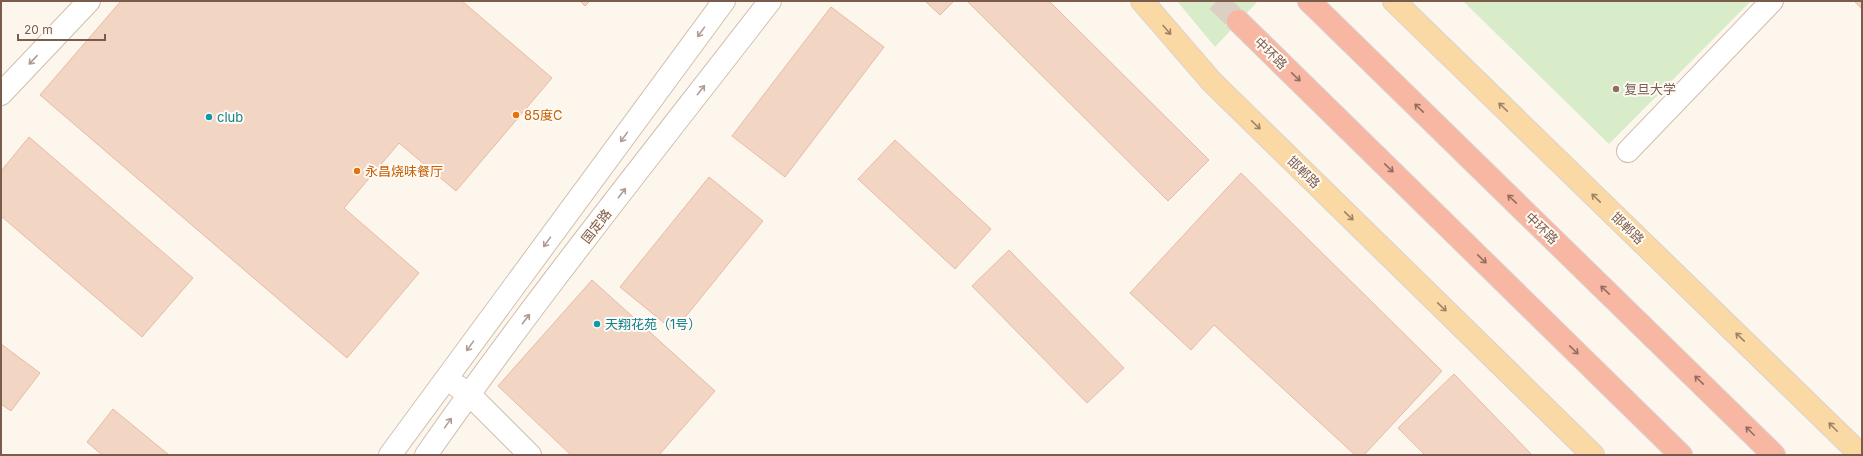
<svg xmlns="http://www.w3.org/2000/svg" width="1863" height="456" viewBox="0 0 1863 456" font-family="Inter,'Noto Sans SC',sans-serif">
  <style>
    .green { fill: #d8ecc9 }
    .building { fill: #f3d5c3; stroke: #e6bba3 }
    .lines { fill: none; stroke-linecap: round; stroke-linejoin: round }
    .highway-tunnel { stroke: #dcd0c4; stroke-width: 22; stroke-dasharray: 22 11; stroke-linecap: butt }
    .minor-casing { stroke: #d1beb0; stroke-width: 24 }
    .major-casing { stroke: #dad1cd; stroke-width: 24 }
    .highway-casing { stroke: #dad1cd; stroke-width: 24 }
    .minor { stroke: #fff; stroke-width: 22 }
    .major { stroke: #fbd9a5; stroke-width: 22 }
    .highway { stroke: #f7b7a3; stroke-width: 22 }
    .oneway { stroke: #a18267 }
    .oneway2 { stroke: #af9d94 }
    .oneway3 { stroke: #936e5e }
    .education-dot { fill: #8d6e63; stroke: #fffaf3; stroke-width: 1.5 }
    .food-dot { fill: #e8710a; stroke: #fffaf3; stroke-width: 1.5 }
    .culture-dot { fill: #0f9aa8; stroke: #fffaf3; stroke-width: 1.5 }
    .labels { text-anchor: middle; stroke-width: 4; stroke-linejoin: round; paint-order: stroke }
    .street-label { font-size: 13px; fill: #7a5c4d; stroke: #fffaf3 }
    .education-label { font-size: 13px; fill: #785e54; stroke: #fffaf3; text-anchor: start }
    .food-label { font-size: 13px; fill: #c56008; stroke: #fffaf3; text-anchor: start }
    .culture-label { font-size: 13px; fill: #0d838f; stroke: #fffaf3; text-anchor: start }
  </style>
  <rect width="100%" height="100%" fill="#fdf6ec"/>
  <path class="green" d="M1177,1H1258L1215,47Z
    M1463,1H1751L1609,144Z"/>
  <path class="building" d="M121,1H462L552,78L456,191L399,143L344,208L419,273L347,358L40,95Z
    M580,1H590L585,6Z
    M925,1H954L940,15Z
    M967,1H1049L1209,160L1168,201Z
    M1854,1H1862V9Z
    M831,7L884,47L785,177L732,136Z
    M29,137L193,278L142,337L1,216V171Z
    M895,140L991,229L955,269L858,179Z
    M1241,173L1442,371L1364,455H1355L1214,325L1191,350L1130,293Z
    M709,177L763,221L674,331L620,287Z
    M1009,250L1124,368L1087,403L972,286Z
    M592,280L715,391L659,455H571L498,386Z
    M1,344L40,373L11,411L1,404Z
    M1454,374L1532,455H1425L1398,428Z
    M113,409L169,455H102L87,442Z"/>
  <g class="lines">
    <path class="highway-tunnel" d="M1217,1L1238,21"/>
    <g class="minor-casing">
      <path id="minor" d="M1,94L89,1
        M1628,151L1772,1
        M457,386L469,394L530,455
        M390,455L724,1
        M426,455C535,299 654,151 770,1"/>
    </g>
    <g class="major-casing">
      <path id="major" d="M1142,1L1212,82L1593,455
        M1394,1L1861,455"/>
    </g>
    <g class="highway-casing">
      <path id="highway" d="M1309,1L1774,455
        M1238,21L1681,455"/>
    </g>
    <use href="#minor" class="minor"/>
    <use href="#major" class="major"/>
    <use href="#highway" class="highway"/>
  </g>
  <defs><path id="oneway-shaft" d="M-6 0H5M1.5-3L5.5 0L1.5 3" fill="none" stroke-width="1.6" stroke-linecap="round" stroke-linejoin="round"/></defs>
  <g class="oneway">
    <use href="#oneway-shaft" transform="translate(1167 30) rotate(49)"/>
    <use href="#oneway-shaft" transform="translate(1503 107) rotate(-136)"/>
    <use href="#oneway-shaft" transform="translate(1256 125) rotate(44)"/>
    <use href="#oneway-shaft" transform="translate(1596 198) rotate(-136)"/>
    <use href="#oneway-shaft" transform="translate(1349 216) rotate(44)"/>
    <use href="#oneway-shaft" transform="translate(1442 307) rotate(44)"/>
    <use href="#oneway-shaft" transform="translate(1740 337) rotate(-136)"/>
    <use href="#oneway-shaft" transform="translate(1833 427) rotate(-135)"/>
  </g>
  <g class="oneway2">
    <use href="#oneway-shaft" transform="translate(701 32) rotate(126)"/>
    <use href="#oneway-shaft" transform="translate(33 60) rotate(133)"/>
    <use href="#oneway-shaft" transform="translate(701 90) rotate(-52)"/>
    <use href="#oneway-shaft" transform="translate(624 137) rotate(126)"/>
    <use href="#oneway-shaft" transform="translate(622 193) rotate(-52)"/>
    <use href="#oneway-shaft" transform="translate(547 242) rotate(126)"/>
    <use href="#oneway-shaft" transform="translate(526 319) rotate(-53)"/>
    <use href="#oneway-shaft" transform="translate(470 346) rotate(126)"/>
    <use href="#oneway-shaft" transform="translate(448 423) rotate(-55)"/>
  </g>
  <g class="oneway3">
    <use href="#oneway-shaft" transform="translate(1296 77) rotate(44)"/>
    <use href="#oneway-shaft" transform="translate(1419 108) rotate(-136)"/>
    <use href="#oneway-shaft" transform="translate(1389 168) rotate(44)"/>
    <use href="#oneway-shaft" transform="translate(1512 199) rotate(-136)"/>
    <use href="#oneway-shaft" transform="translate(1482 259) rotate(44)"/>
    <use href="#oneway-shaft" transform="translate(1605 290) rotate(-136)"/>
    <use href="#oneway-shaft" transform="translate(1574 350) rotate(44)"/>
    <use href="#oneway-shaft" transform="translate(1699 380) rotate(-136)"/>
    <use href="#oneway-shaft" transform="translate(1750 431) rotate(-135)"/>
  </g>
  <circle class="education-dot" cx="1616" cy="89" r="4"/>
  <g class="food-dot">
    <circle cx="516" cy="115" r="4"/>
    <circle cx="357" cy="171" r="4"/>
  </g>
  <g class="culture-dot">
    <circle cx="209" cy="117" r="4"/>
    <circle cx="597" cy="324" r="4"/>
  </g>
  <g class="labels">
    <g class="street-label">
      <text transform="translate(1271 53) rotate(44)" y="5">中环路</text>
      <text transform="translate(1304 172) rotate(44)" y="5">邯郸路</text>
      <text transform="translate(596 226) rotate(-52)" y="5">国定路</text>
      <text transform="translate(1542 228) rotate(44)" y="5">中环路</text>
      <text transform="translate(1628 228) rotate(44)" y="5">邯郸路</text>
    </g>
    <g class="education-label">
      <text x="1624" y="94">复旦大学</text>
    </g>
    <g class="food-label">
      <text x="524" y="120">85度C</text>
      <text x="365" y="176">永昌烧味餐厅</text>
    </g>
    <g class="culture-label">
      <text x="217" y="122">club</text>
      <text x="605" y="329">天翔花苑（1号）</text>
    </g>
  </g>
  <rect width="1863" height="456" fill="none" stroke="#7a5c4d" stroke-width="4"/>
  <path d="M18 34v6h87v-6" fill="none" stroke="#7a5c4d" stroke-width="2"/>
  <text x="24" y="34" font-size="12" fill="#7a5c4d" stroke="#fffaf3" stroke-width="3" paint-order="stroke">20 m</text>
</svg>
